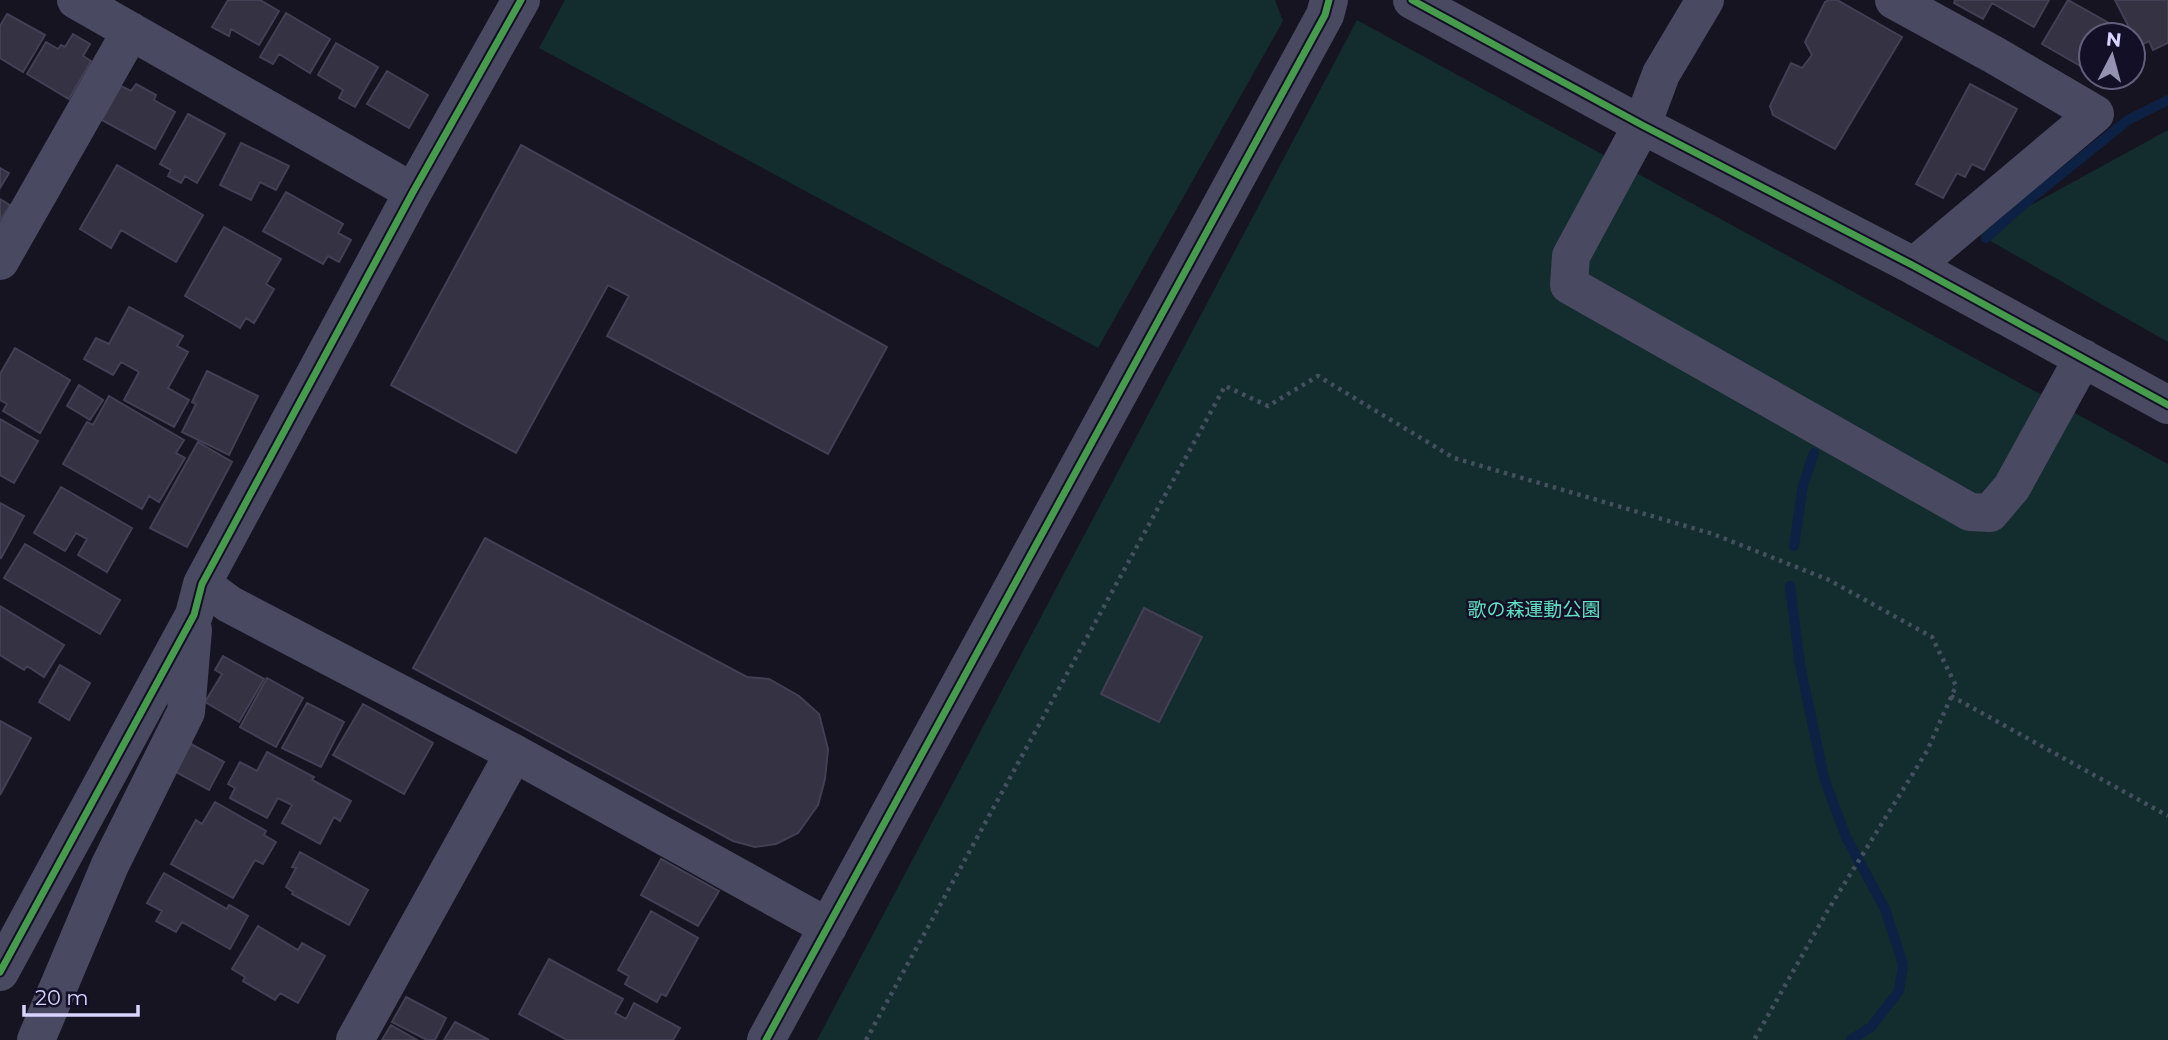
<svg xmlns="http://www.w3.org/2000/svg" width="2168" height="1040" viewBox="0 0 2168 1040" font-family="Montserrat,'Noto Sans JP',sans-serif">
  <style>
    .green { fill: #132c2d }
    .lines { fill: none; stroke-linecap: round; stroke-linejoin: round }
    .stream { stroke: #0d2144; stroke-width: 10 }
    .building { fill: #343243; stroke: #433f54; stroke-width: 2 }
    .path { stroke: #44505f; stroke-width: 4.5; stroke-dasharray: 3.5 5; stroke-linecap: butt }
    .minor { stroke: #4a4962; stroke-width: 38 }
    .cycleway-casing { stroke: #130f26; stroke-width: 11 }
    .cycleway { stroke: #469c4c; stroke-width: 7 }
    .labels { text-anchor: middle; stroke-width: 5; stroke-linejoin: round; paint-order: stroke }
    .park-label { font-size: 19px; fill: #5fe0c0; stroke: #130f26 }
  </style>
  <rect width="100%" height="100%" fill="#161421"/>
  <path class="green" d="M565,0H1275L1283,21L1098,348L539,48Z
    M1357,20L2168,464V1040H817Z
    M2168,130V342L1978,234Z"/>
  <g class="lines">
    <path class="stream" d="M1986,238L2019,208L2128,120L2168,100
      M1794,546L1803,485L1814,453
      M1790,586L1800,665L1824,778L1846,837L1885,909L1903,964L1899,991L1871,1027L1851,1040"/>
  </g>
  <path class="building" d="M228,0H260L279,11L259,45L231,29L229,36L212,27Z
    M1829,0H1837L1902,37L1835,149L1773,115L1770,106L1791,63L1802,68L1812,55L1805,42L1825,2Z
    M1955,0H2049L2034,27L1992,3L1983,19L1954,3Z
    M2068,0L2125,32L2123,35H2091V72L2042,44Z
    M2115,0H2168V43L2153,50L2149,41L2137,47L2133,35Z
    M286,13L330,39L310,73L279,54L273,64L260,57Z
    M7,14L45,35L23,72L0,58V26Z
    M73,34L90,44L83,56L91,61L69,99L27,74L46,42L58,49L61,45L65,47Z
    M336,43L378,67L355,107L339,98L343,90L318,75Z
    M387,71L428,95L409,128L367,104Z
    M2099,77H2119L2114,85Z
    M136,84L156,95L154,100L175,112L155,149L102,120L121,86L131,91Z
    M1970,84L2017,109L1984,170L1972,164L1965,177L1957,173L1943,198L1916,184Z
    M188,114L225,134L197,183L185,176L181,183L168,176L171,170L160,164Z
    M241,143L289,166L276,190L260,182L251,200L220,185Z
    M521,145L887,347L828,454L607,336L629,296L608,285L516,453L391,385Z
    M117,165L203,215L176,262L121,230L111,248L80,229Z
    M0,168L9,173L0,188Z
    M286,192L343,224L338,233L351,240L339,262L328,256L323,264L263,231Z
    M0,199L10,205L0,221Z
    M224,227L281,259L266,284L274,289L254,323L246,318L240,328L185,296Z
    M129,307L183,336L177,346L188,352L168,388L189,400L174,427L124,400L139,372L121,362L113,375L84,359L96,338L109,344Z
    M15,348L70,380L40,433L3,411L7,404L0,400V374Z
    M207,371L258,396L229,455L182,432L196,404L192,402Z
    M79,385L103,400L90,420L67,406Z
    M109,396L184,440L176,453L185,458L159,502L149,496L142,509L63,464L87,422L93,425Z
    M0,419L38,441L14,483L0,475Z
    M198,442L232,462L187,547L150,528Z
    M61,487L132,528L107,572L78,555L87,539L76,533L65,551L34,533Z
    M0,503L24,516L1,558L0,557Z
    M485,538L747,677L769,679L799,696L819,714L828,749L825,779L818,805L798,833L776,844L755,847L733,841L413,668Z
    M25,544L120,600L100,634L4,578Z
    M0,606L64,645L44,677L27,666L24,670L0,655Z
    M1144,608L1202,637L1159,722L1101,694Z
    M223,656L264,679L239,722L205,702L222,674L215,670Z
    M60,665L90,683L69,720L39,702Z
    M267,678L303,698L276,747L240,727Z
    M307,703L344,722L321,767L282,748Z
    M363,704L433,743L404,794L333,755Z
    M0,721L31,738L0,795Z
    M191,744L224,762L209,790L176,772Z
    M267,752L314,777L312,780L351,801L340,821L334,817L320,844L282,823L292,805L278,798L267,818L230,798L235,788L228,784L240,762L257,771Z
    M215,802L266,831L264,835L276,842L263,864L255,860L233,898L171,864L196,820L202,824Z
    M300,852L368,890L349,925L292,894L293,892L286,887L296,868L292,867Z
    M661,859L719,891L698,926L641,895Z
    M164,873L227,909L229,905L248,916L230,949L182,922L176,932L156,921L162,911L147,903Z
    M651,911L698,938L666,996L661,994L657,1002L625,984L629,976L618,970Z
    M258,926L298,950L302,943L325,956L298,1003L280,993L275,1000L243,981L245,977L232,969Z
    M549,959L623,999L615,1013L626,1019L634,1003L680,1028L673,1040H567L519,1014Z
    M406,997L446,1018L435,1040H427L392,1022Z
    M455,1022L489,1040H444Z
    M391,1025L417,1040H382Z"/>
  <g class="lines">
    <path class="path" d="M1951,696L2168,816
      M866,1040L1225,386L1268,406L1318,376L1454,458L1713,534L1829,580L1932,637L1956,686L1927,751L1828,910L1754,1040"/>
    <path class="minor" d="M76,0L413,192
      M1412,0L1642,125L1914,266L2168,405
      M1705,0L1661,74L1642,125L1571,256L1569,285L1970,512L1990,513L2012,487L2083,358
      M1894,0L1996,56L2095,114L1914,266
      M0,261L131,31
      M202,584L229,604L514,753L828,927
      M0,972L194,615L202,584L413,192L521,0
      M36,1040L110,865L186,712L193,630
      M355,1040L514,753
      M766,1040L1325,15L1329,0"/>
    <g class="cycleway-casing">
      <path id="cycleway" d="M1412,0L1642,125L1914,266L2168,405
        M0,972L194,615L202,584L413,192L521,0
        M766,1040L1325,15L1329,0"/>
    </g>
    <use href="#cycleway" class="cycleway"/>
  </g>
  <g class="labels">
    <g class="park-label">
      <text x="1534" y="616">歌の森運動公園</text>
    </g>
  </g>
  <g transform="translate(2112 56) rotate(6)"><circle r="33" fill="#130f26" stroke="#625e7d" stroke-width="2"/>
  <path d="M0-5L12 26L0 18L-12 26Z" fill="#9591b1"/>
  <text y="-10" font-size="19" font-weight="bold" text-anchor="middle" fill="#d9d4ff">N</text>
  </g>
  <path d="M24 1005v10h114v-10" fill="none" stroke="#d9d4ff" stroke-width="3.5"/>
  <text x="35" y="1005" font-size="21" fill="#d9d4ff" stroke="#130f26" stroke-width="5" paint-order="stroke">20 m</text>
</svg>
